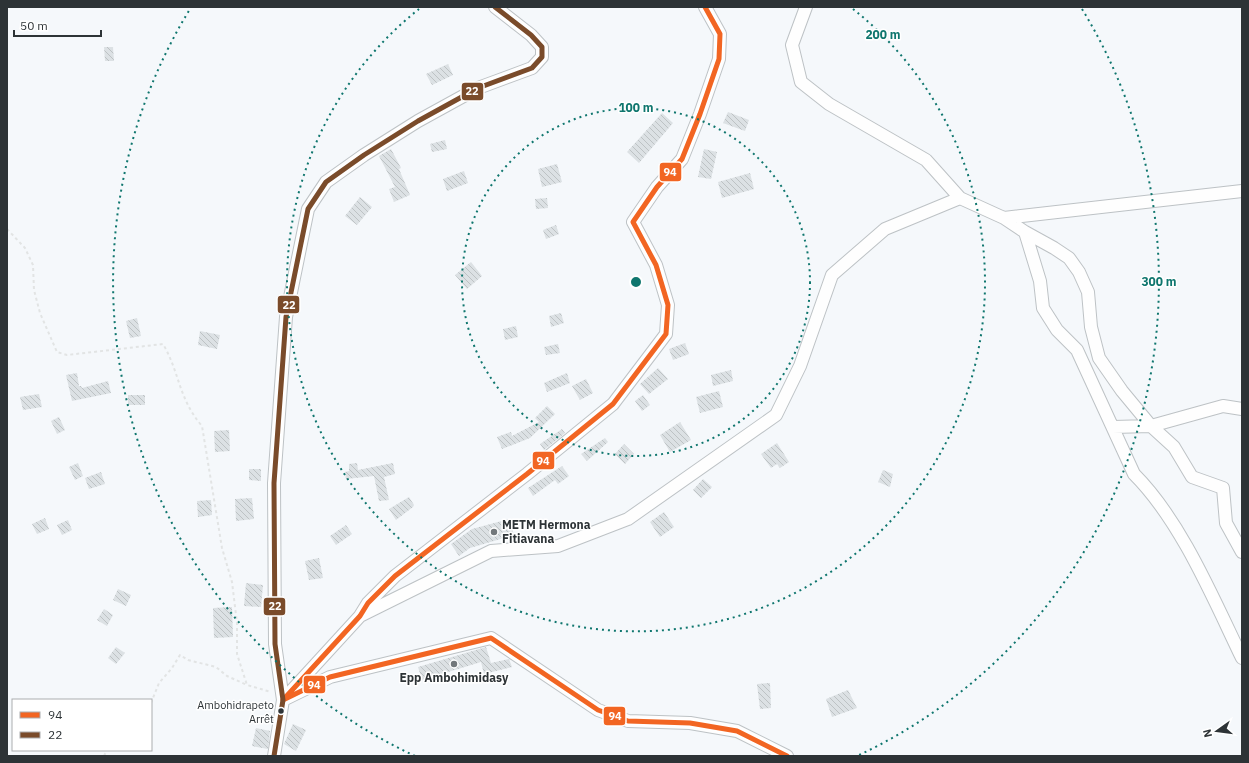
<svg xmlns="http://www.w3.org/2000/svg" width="1249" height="763" viewBox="0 0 1249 763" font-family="'IBM Plex Sans',sans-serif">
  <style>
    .building { fill: url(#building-back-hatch) }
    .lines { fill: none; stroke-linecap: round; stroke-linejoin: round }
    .minor-casing { stroke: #bdc2c5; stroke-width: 14 }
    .path { stroke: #e2e4e4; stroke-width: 2; stroke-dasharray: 3 3; stroke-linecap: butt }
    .minor { stroke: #fefefe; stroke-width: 12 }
    .bus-1-casing { stroke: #fff; stroke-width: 8 }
    .bus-2-casing { stroke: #fff; stroke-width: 8 }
    .bus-1 { stroke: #f26522; stroke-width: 5 }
    .bus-2 { stroke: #7a4b2a; stroke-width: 5 }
    .ring { fill: none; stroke: #0f766e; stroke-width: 2; stroke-dasharray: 2 4 }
    .poi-dot { fill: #73787b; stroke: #fff; stroke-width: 1.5 }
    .bus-dot { fill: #2d3336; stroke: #fff; stroke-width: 1.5 }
    .labels { text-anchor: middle; stroke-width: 3; stroke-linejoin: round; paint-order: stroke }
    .bus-label { font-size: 11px; fill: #2d3336; stroke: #fff; text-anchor: end }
    .poi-label { font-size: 12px; font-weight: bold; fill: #2d3336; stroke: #fff; text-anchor: start }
    .centre { fill: #0f766e; stroke: #fff; stroke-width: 2 }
    .ring-label { font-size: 12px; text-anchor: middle; font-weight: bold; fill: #0f766e; stroke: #fff; stroke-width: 3; stroke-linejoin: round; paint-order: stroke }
    .line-badge { stroke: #fff; stroke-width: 1.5 }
    .badge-label { font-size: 11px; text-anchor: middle; font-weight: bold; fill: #fff }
  </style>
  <defs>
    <pattern id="building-back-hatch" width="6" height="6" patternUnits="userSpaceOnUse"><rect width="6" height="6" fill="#dce1e4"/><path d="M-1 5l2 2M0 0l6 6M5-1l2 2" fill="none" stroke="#bdc2c4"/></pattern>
  </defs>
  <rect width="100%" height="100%" fill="#f5f8fb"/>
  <path class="building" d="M104,47H113L114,61H105Z
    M448,64L453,75L432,85L426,74Z
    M728,112L749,120L745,131L723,123Z
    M662,113L673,123L639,163L627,152Z
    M445,140L447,149L432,152L430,144Z
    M391,149L401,168L399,169L410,195L394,202L389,189L395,187L379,156Z
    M704,149L717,152L711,179L698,177Z
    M557,164L562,182L542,187L538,169Z
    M464,171L468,183L447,191L443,179Z
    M750,173L754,189L722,198L718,182Z
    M360,197L372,207L357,225L345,216Z
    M547,198L548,208L536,209L535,199Z
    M556,225L559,234L546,239L543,230Z
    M471,262L482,276L467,289L455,275Z
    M561,313L564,323L551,327L549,316Z
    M137,318L141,336L130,338L126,321Z
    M516,326L518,337L505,340L503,329Z
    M200,331L220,335L217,349L198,345Z
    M685,343L689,354L673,360L669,349Z
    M558,344L560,353L546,355L544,347Z
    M658,368L668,379L649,394L640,384Z
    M731,370L733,381L713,386L711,375Z
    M77,373L79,386H81L82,388L108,381L111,393L72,401L66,375Z
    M567,373L570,383L547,392L544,383Z
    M586,379L593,393L580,400L572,386Z
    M719,391L723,407L700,413L696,397Z
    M39,394L42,407L23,410L20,397Z
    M128,395H145V405H128Z
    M643,395L650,405L642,411L635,401Z
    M547,406L555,414L530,438L502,449L497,437L511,432L512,436L539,422L535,418Z
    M59,417L65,430L57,434L51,421Z
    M680,422L691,440L670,452L660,435Z
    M562,429L565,433L544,450L540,444Z
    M229,430L230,451L215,452L214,431Z
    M605,438L608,442L587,461L581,454Z
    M777,443L789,462L780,468L777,464L771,468L761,454Z
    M624,444L634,454L625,464L615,454Z
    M78,463L83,476L75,480L69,467Z
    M357,463L358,470L393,463L395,474L384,477L389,500L379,501L374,476L346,479L345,472L349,471V464Z
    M562,466L569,476L558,484L555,480L533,496L528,488Z
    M249,469H261V481L249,480Z
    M883,470L893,474L890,487L878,482Z
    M101,472L105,484L89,489L85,478Z
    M703,479L712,487L701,498L693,490Z
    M409,497L414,505L413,507L396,520L389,509Z
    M252,498L254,519L236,521L235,499Z
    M211,500L212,515L198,517L197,501Z
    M664,512L674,527L660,537L650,522Z
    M45,518L49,529L37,534L32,524Z
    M509,519L514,535L470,548L459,556L451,544L472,529Z
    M68,520L72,530L62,535L57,525Z
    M346,525L352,534L336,545L330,536Z
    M319,558L323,578L309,580L305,561Z
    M246,583L263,585L261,607L244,606Z
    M118,589L131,595L126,606L113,600Z
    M232,607L233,637L214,638L213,608Z
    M104,609L113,615L107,626L97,620Z
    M116,647L125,653L116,664L108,658Z
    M486,647L491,663L509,659L512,667L484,674L481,662L422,680L418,667Z
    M770,683L771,708L760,709L757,684Z
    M848,690L857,708L832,717L826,699Z
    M293,724L306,730L296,751L284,744Z
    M256,728L270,731L268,749L252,746Z"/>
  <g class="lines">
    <g class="minor-casing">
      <path id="minor" d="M705,7L720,34L719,59L700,114L682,159L657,187L633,222L656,265L668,305L666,334L613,404L527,474L395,576L368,603L360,616L283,700L330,677L491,638L598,710L628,721L690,723L737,731L787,756
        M806,7L792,45L801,82L829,104L926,160L960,198
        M1004,218L1242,191
        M1025,232L1040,281L1043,308L1057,330L1077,350L1134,474C1181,521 1213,598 1242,658
        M1113,427L1151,426L1223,406L1242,409
        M360,616L491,551L558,546L628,519L776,415L800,366L832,275L885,229L960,198L1004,218L1025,232L1054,248L1069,258L1079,272L1088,292L1091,327L1099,358L1122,391L1151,426L1174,447L1192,477L1223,488L1226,523L1242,552
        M274,756L283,700L275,644L274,483L286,317L308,209L326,182L364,155L418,121L478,88L532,68L542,57V47L531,35L495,7"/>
    </g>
    <path class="path" d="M7,229L25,248L33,265L34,290L40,313L57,352L67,355L163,344C180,373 178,398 202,426L222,548L232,582L237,623V654L247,685L271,692
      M151,703L159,683L172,668L180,655L188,660L216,667L227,676L247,685
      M104,756L107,750H112"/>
    <use href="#minor" class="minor"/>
    <g class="bus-1-casing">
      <path id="bus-1" d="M705,7L720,34L719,59L700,114L682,159L657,187L633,222L656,265L668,305L666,334L613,404L527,474L395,576L368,603L360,616L283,700L330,677L491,638L598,710L628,721L690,723L737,731L787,756"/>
    </g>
    <g class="bus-2-casing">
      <path id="bus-2" d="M274,756L283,700L275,644L274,483L286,317L308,209L326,182L364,155L418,121L478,88L532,68L542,57V47L531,35L495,7"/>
    </g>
    <use href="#bus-1" class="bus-1"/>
    <use href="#bus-2" class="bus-2"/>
  </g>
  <g class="ring">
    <circle cx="636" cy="282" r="174"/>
    <path d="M853 9A349 349 0 1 1 419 9"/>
    <path d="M415 756A523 523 0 0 1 190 9M1082 9A523 523 0 0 1 857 756"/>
  </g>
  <g class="poi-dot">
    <circle cx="494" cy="532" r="4"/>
    <circle cx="454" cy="664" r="4"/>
  </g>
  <circle class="bus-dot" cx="281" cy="711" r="3.5"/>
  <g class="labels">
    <g class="bus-label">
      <text x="274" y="709">Ambohidrapeto<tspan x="274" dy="14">Arrêt</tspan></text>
    </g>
    <g class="poi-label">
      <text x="502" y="529">METM Hermona<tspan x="502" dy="14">Fitiavana</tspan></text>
      <text x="454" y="682" text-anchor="middle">Epp Ambohimidasy</text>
    </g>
  </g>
  <circle cx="636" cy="282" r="6" class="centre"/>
  <g class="ring-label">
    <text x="883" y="39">200 m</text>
    <text x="636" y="112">100 m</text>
    <text x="1159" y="286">300 m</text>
  </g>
  <g class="line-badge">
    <rect x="461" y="82" width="23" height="19" rx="4" fill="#7a4b2a"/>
    <rect x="659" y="162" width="23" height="20" rx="4" fill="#f26522"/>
    <rect x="277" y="295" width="23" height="19" rx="4" fill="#7a4b2a"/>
    <rect x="532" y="451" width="23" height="19" rx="4" fill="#f26522"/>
    <rect x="263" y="597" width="23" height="19" rx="4" fill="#7a4b2a"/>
    <rect x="303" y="675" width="23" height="19" rx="4" fill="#f26522"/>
    <rect x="603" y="706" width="23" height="20" rx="4" fill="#f26522"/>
  </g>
  <g class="badge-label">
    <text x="472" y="95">22</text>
    <text x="670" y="176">94</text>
    <text x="289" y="309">22</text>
    <text x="543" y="465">94</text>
    <text x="275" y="610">22</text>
    <text x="314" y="689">94</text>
    <text x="615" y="720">94</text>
  </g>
  <rect width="1249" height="763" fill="none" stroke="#2d3336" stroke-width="16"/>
  <rect x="12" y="699" width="140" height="52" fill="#ffffff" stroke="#abadaf"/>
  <rect x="20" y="712" width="20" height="6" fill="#f26522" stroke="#abadaf"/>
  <text x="48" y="719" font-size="12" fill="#2d3336">94</text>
  <rect x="20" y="732" width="20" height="6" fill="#7a4b2a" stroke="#abadaf"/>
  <text x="48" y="739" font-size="12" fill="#2d3336">22</text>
  <g transform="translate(1217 731) rotate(256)" stroke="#ffffff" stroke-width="3" paint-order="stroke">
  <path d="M0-3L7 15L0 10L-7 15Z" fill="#2d3336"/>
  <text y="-6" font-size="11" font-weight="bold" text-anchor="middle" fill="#2d3336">N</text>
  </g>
  <path d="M14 30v6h87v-6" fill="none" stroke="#2d3336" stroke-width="2"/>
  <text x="20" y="30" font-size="12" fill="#2d3336" stroke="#ffffff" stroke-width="3" paint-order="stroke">50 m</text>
</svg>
